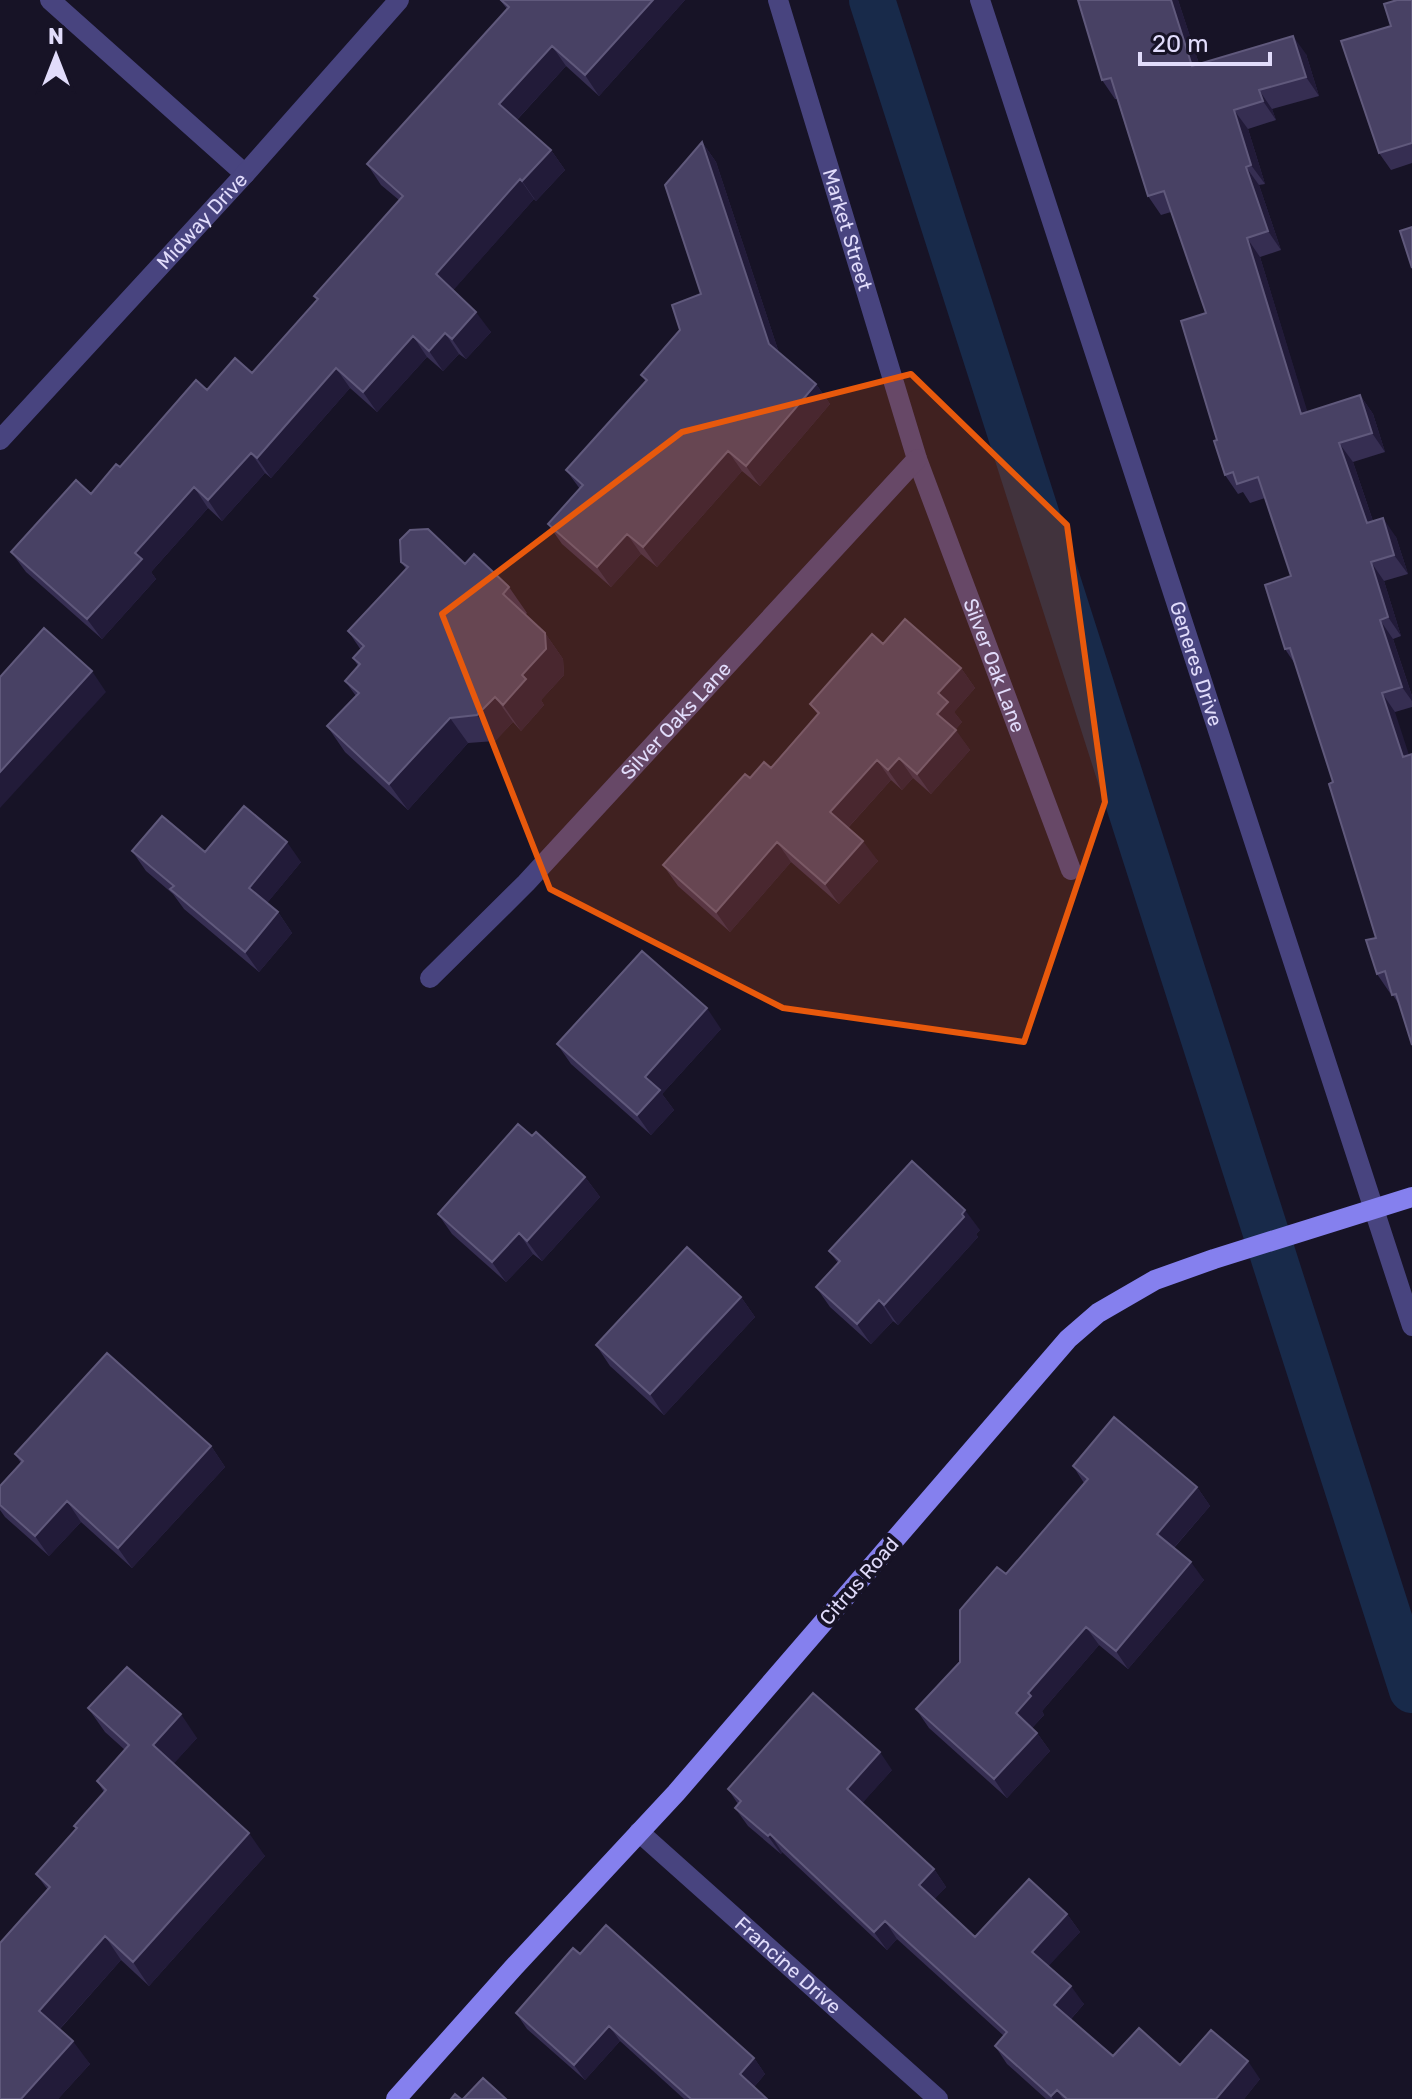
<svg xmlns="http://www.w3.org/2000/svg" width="1412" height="2099" viewBox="0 0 1412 2099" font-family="Rubik,sans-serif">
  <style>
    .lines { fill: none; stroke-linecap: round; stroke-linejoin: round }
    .canal { stroke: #182a4a; stroke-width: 46 }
    .street { stroke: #48447f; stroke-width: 20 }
    .secondary { stroke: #8580ee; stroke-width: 20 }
    .wall { fill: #362e52 }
    .shaded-wall { fill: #221b39 }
    .building { fill: #484164; stroke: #60597c; stroke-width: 2 }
    .marked { fill: #e8590c; fill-opacity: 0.2; stroke: #e8590c; stroke-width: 6; stroke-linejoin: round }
    .labels { text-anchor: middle; stroke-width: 8; stroke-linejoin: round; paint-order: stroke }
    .street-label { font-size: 20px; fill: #e1dcfb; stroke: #171326 }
  </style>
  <rect width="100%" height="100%" fill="#171326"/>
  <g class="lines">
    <path class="canal" d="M872,0L1412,1690"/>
    <g class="street">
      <path d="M50,0L245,174"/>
      <path id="s1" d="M778,0L917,459L1071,870"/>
      <path id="s2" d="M980,0L1412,1326"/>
      <path id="s3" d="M0,440L245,174L399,0"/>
      <path id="s4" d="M430,978L526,883L917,459"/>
      <path id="s5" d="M639,1832L938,2099"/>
    </g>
    <path class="secondary" d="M396,2099L514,1967L676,1793L1068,1339L1098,1313L1155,1280L1214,1259L1412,1197"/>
  </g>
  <path class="wall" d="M500,0H685L599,96L566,66L517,120L551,150L565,170L536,201L534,199L453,290L491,332L466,359L459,354L443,371L427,357L377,412L350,388L271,478L265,473L222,521L208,508L151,572L156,579L102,639L26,572L11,552L91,494L207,390L252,373L317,301L314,296L399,200L381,185L367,164L507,9Z
    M1178,0L1199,64L1306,54L1319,96L1272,109L1276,120L1248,129L1265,184L1259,185L1281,250L1260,257L1307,412L1360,395L1373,414L1385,452L1353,462L1373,521L1396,537L1408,574L1384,581L1401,636L1393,639L1412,696V707L1395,712L1400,1006L1391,992L1390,993L1377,974L1376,938L1333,782L1295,664L1285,649L1291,576L1265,498L1250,503L1243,492L1238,494L1225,475L1217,440L1206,313L1171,212L1161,215L1148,196L1117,99H1115L1102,80Z
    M1412,0V163L1391,170L1379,153L1391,26Z
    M702,142L716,162L779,353L816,384L830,404L760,486L742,471L657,567L641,554L611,587L562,544L548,524L580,489L566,470L646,382L641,375L680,330L701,294Z
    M401,562L465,564L509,587L527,613L525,615L545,633L563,659L564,675L541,700L544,705L521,731L513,722L495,741L468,743L408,810L345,752L327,726L356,696L345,681L358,666L353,658L361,650L348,631L406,569Z
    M883,644L961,668L975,688L954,712L962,722L955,730L970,750L931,794L913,778L902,790L891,780L848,828L878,861L839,904L791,862L730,932L678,886L663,865L750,778L771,768L818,715L810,704Z
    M132,851L205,852L301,862L267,903L278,912L292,933L259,972L184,909L173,894L146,871Z
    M721,1029L662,1094L674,1110L651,1135L571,1064L557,1044Z
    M585,1177L600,1197L542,1261L533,1254L506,1282L452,1234L438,1214Z
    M980,1230L976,1234L978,1237L898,1325L893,1321L871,1344L830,1307L816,1287L838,1263L829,1251Z
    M741,1297L755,1317L664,1415L610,1366L596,1345Z
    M211,1446L225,1467L132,1568L81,1522L49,1556L5,1517L0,1510V1486L21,1463L15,1454Z
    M1073,1466L1197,1487L1210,1506L1174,1548L1204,1580L1128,1669L1099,1645L1042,1711L1044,1715L1032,1728L1037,1733L1050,1751L1007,1798L929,1728L916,1709L960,1662L1006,1574L1084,1483Z
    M88,1708L197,1738L173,1764L265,1856L149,1986L121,1960L60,2029L90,2064L58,2099H0L48,1890L36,1874L76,1829L74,1826L104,1792L97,1781L125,1750L105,1732Z
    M892,1770L862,1803L934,1869L946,1887L934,1899L975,1937L1067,1914L1080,1932L1048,1966L1084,2004L1071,2019L1113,2056L1180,2065L1260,2079L1244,2099H1046L1007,2064L995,2046L1004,2036L897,1939L887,1950L782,1852L781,1854L748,1826L735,1808L738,1804L728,1789Z
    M580,1954L754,2058L765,2074L754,2087L767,2099H684L620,2041L585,2080L527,2029L516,2013Z"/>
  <path class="shaded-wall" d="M653,0H685L599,96L585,75Z
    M1171,0H1178L1206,85L1192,66Z
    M1293,36L1306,54L1319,96L1306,77Z
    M552,46L566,66L513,124L499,104Z
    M1259,90L1272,109L1276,120L1263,101Z
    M1234,110L1248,129L1265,184L1251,165Z
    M702,142L716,162L783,365L769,344Z
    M551,150L565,170L536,201L522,181Z
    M1246,167L1259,185L1281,250L1268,231Z
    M520,179L534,199L450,294L436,274Z
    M1247,238L1260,257L1314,433L1301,414Z
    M476,312L491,332L466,359L452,339Z
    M445,333L459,354L443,371L429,351Z
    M413,336L427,357L377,412L363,392Z
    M336,368L350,388L271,478L257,458Z
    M816,384L830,404L760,486L746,466Z
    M1360,395L1373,414L1385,452L1372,433Z
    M1339,443L1353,462L1380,542L1367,523Z
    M728,451L742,471L657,567L643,547Z
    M251,453L265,473L222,521L208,500Z
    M194,487L208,508L151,572L156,579L102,639L87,619L135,553Z
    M1383,518L1396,537L1408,574L1394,555Z
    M627,534L641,554L611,587L597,567Z
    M1371,562L1384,581L1401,636L1388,617Z
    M1380,620L1393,639L1412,696V701L1402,687Z
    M545,633L563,659L564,675L541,700L544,705L521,731L503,705L522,675Z
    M961,668L975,688L954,712L962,722L951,735L937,714L938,693Z
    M92,671L106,692L0,808V772Z
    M1382,693L1395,712L1412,764L1403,757Z
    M495,697L513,722L495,741L477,715Z
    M450,718L468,743L408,810L389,784Z
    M956,730L970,750L931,794L917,774Z
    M899,758L913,778L902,790L888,770Z
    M877,760L891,780L844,832L830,812Z
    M863,841L878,861L839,904L825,884Z
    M287,842L301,862L263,908L249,888Z
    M777,842L791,862L730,932L716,912Z
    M278,912L292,933L259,972L245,952Z
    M707,1008L721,1029L662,1094L674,1110L651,1135L637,1115L645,1077Z
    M585,1177L600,1197L542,1261L527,1241Z
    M965,1210L980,1230L976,1234L978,1237L898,1325L884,1305Z
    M519,1233L533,1254L506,1282L492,1262Z
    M741,1297L755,1317L664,1415L650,1394Z
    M879,1300L893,1321L871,1344L857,1324Z
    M211,1446L225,1467L132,1568L118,1548Z
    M1197,1487L1210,1506L1170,1552L1157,1534Z
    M67,1501L81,1522L49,1556L35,1536Z
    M1191,1562L1204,1580L1128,1669L1116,1651Z
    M1086,1627L1099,1645L1042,1711L1044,1715L1029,1731L1016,1713L1028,1693Z
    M181,1714L197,1738L169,1769L153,1745Z
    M1037,1733L1050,1751L1007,1798L994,1779Z
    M880,1752L892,1770L859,1807L847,1789Z
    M249,1833L265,1856L149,1986L133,1962Z
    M770,1834L782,1852L781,1854L768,1836Z
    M934,1869L946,1887L931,1903L919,1885Z
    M1067,1914L1080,1932L1045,1970L1032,1952Z
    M885,1921L897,1939L887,1950L874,1932Z
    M105,1936L121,1960L55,2034L39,2011Z
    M1071,1986L1084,2004L1067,2023L1054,2005Z
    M609,2026L620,2041L585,2080L574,2065Z
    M73,2041L90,2064L58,2099H21Z
    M754,2058L765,2074L751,2090L740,2074Z
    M1248,2061L1260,2079L1244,2099H1216Z
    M1057,2090L1063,2099H1053L1051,2096Z"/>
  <path class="building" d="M501,0H653L585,75L552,46L499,104L551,150L522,181L520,179L436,274L476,312L452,339L445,333L429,351L413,336L363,392L336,368L257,458L251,453L208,500L194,487L135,553L142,559L87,619L11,552L76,480L91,494L116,464L120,467L196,380L207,390L235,358L252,373L318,299L314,296L403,196L367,164L509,7Z
    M1078,0H1171L1192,66L1293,36L1306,77L1259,90L1263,101L1234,110L1251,165L1246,167L1268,231L1247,238L1301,414L1360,395L1372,433L1339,443L1367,523L1383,518L1394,555L1371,562L1388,617L1380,620L1402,687L1382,693L1403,757L1412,754V1045L1396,994L1392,995L1385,971L1377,974L1366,940L1376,938L1329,784L1333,782L1290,648L1285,649L1265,585L1291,576L1258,477L1237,484L1233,472L1225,475L1214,441L1217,440L1181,321L1206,313L1164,191L1148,196L1111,78L1102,80Z
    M1397,0H1412V143L1379,153L1341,41L1391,26L1384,4Z
    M702,142L769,344L816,384L746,466L728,451L643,547L627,534L597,567L548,524L583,485L566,470L647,380L641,375L680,330L672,305L701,294L665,185Z
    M1412,227V268L1400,231Z
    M428,529L465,564L474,554L509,587L503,594L545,633L546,649L522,675L526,679L503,705L495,697L477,715L450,718L389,784L327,726L359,693L345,681L360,664L353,658L364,646L348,631L408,567L401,562L400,540L410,530Z
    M905,619L961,668L938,693L948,702L937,714L956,730L917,774L899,758L888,770L877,760L830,812L863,841L825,884L777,842L716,912L663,865L745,774L750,778L764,762L771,768L819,713L810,704L872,634L883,644Z
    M44,628L92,671L0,772V677Z
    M244,806L287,842L249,888L278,912L245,952L170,889L174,886L132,851L162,816L205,852Z
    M642,951L707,1008L645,1077L660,1090L637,1115L557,1044Z
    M518,1124L532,1136L536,1132L585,1177L527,1241L519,1233L492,1262L438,1214Z
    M912,1161L965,1210L962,1214L964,1217L884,1305L879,1300L857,1324L816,1287L840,1261L829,1251Z
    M687,1247L741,1297L650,1394L596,1345Z
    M107,1353L211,1446L118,1548L67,1501L35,1536L0,1505V1486L23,1461L15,1454Z
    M1114,1417L1197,1487L1157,1534L1191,1562L1116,1651L1086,1627L1028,1693L1031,1696L1016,1713L1037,1733L994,1779L916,1709L960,1662V1610L997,1567L1006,1574L1088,1479L1073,1466Z
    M127,1667L181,1714L153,1745L249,1833L133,1962L105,1936L39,2011L73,2041L21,2099H0V1943L50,1887L36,1874L77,1828L74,1826L106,1790L97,1781L129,1745L88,1708Z
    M813,1693L880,1752L847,1789L934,1869L919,1885L975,1937L1029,1879L1067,1914L1032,1952L1071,1986L1054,2005L1113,2056L1139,2028L1180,2065L1211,2030L1248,2061L1216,2099H1067L1057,2090L1051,2096L995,2046L1007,2032L885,1921L874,1932L770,1834L768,1836L735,1808L741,1801L728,1789Z
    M606,1925L754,2058L740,2074L767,2099H691L609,2026L574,2065L516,2013L573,1948L580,1954Z
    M483,2078L506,2099H463Z
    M455,2094L461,2099H451Z"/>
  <path class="marked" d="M911,374L1067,525L1105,802L1024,1042L783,1008L550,889L442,614L682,432Z"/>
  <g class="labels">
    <g class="street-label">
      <text dy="7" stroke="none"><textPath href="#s3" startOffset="298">Midway Drive</textPath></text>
      <text dy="7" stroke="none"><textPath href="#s1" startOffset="240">Market Street</textPath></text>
      <text dy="7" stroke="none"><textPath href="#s2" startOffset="698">Generes Drive</textPath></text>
      <text dy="7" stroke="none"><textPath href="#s1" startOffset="700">Silver Oak Lane</textPath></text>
      <text dy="7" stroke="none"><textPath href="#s4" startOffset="356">Silver Oaks Lane</textPath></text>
      <text transform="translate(859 1581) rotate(-49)" y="7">Citrus Road</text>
      <text dy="7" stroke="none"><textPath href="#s5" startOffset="200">Francine Drive</textPath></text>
    </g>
  </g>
  <g transform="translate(56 56)" stroke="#171326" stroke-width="6" paint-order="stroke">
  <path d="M0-6L14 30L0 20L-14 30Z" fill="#e1dcfb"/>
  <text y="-12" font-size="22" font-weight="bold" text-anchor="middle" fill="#e1dcfb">N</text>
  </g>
  <path d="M1140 52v12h130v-12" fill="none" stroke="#e1dcfb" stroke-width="4"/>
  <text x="1152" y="52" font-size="24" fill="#e1dcfb" stroke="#171326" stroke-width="6" paint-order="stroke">20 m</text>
</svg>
